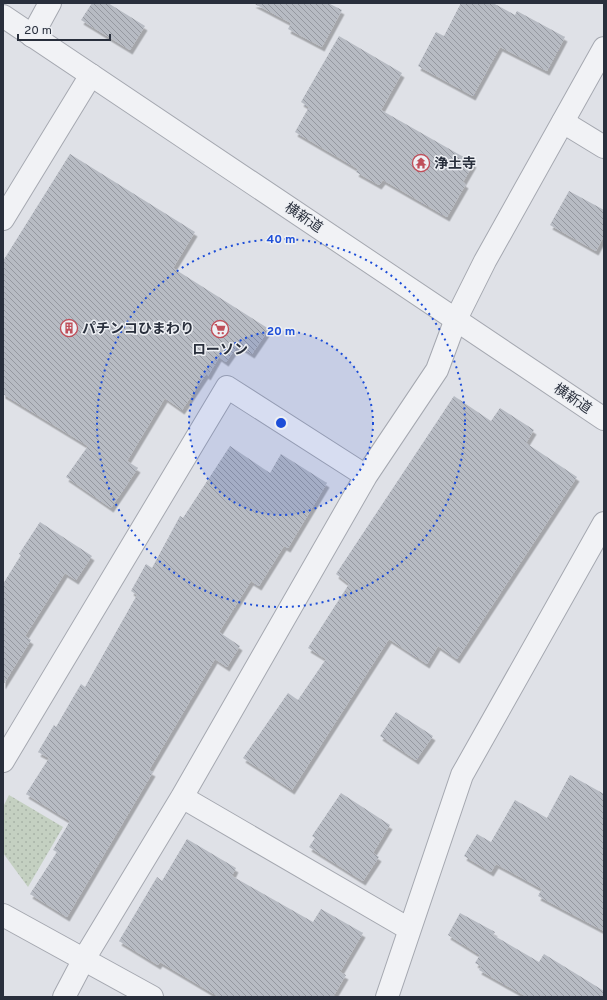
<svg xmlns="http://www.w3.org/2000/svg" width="607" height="1000" viewBox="0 0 607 1000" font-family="Overpass,'Noto Sans JP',sans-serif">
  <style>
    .grass { fill: url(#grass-dots) }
    .building { fill: url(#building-back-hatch); filter: url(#shadow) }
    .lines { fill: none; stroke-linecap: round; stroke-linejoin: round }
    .minor-casing { stroke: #a5a8b0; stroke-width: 24 }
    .tertiary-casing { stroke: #a5a8b0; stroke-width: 24 }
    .minor { stroke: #f1f2f5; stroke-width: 22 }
    .tertiary { stroke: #f1f2f5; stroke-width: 22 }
    .ring { fill: none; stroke: #1d4ed8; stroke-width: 2; stroke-dasharray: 2 4 }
    .labels { text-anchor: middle; stroke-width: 3; stroke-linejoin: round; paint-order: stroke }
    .poi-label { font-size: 14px; font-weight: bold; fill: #292f3c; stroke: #eef0f4; text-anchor: start }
    .street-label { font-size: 14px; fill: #292f3c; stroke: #eef0f4 }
    .centre { fill: #1d4ed8; stroke: #eef0f4; stroke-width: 2 }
    .ring-label { font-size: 12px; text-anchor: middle; font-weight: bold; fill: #1d4ed8; stroke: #eef0f4; stroke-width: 3; stroke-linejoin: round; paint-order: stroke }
  </style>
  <defs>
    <pattern id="grass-dots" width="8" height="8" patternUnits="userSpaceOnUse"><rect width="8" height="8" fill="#c4d0c1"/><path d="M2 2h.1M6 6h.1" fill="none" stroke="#a8b3a7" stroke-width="1.8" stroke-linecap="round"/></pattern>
    <pattern id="building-back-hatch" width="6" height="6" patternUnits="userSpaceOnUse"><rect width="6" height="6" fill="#b7bbc3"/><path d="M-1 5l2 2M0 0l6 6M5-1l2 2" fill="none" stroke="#9598a0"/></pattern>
    <filter id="shadow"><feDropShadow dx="2.5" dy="4.5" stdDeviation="0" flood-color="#0004"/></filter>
  </defs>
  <rect width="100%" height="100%" fill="#dfe1e7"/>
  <path class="grass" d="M9,795L63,827L28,887L3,853V807Z"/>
  <path class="building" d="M92,3H108L145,26L130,50L81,20Z
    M253,3H328L342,10L322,47L288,29L291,23Z
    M461,3H493L515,15L517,11L565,37L547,71L500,47L473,96L418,66L436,32L444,36Z
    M339,36L402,73L381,110L474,163L463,182L466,184L447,217L383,180L379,185L356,172L358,169L295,132L309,107L301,102Z
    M70,154L195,232L173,268L269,329L252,354L238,345L226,362L219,357L208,376L206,374L182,410L165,398L127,461L138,468L111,508L66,477L88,446L3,394V261Z
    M569,191L604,210V236L596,251L550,225Z
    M454,396L491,421L500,408L534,430L526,443L577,477L457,659L438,646L427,664L389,639L292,790L243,758L288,693L298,700L326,659L308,648L349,584L336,574Z
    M230,446L270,473L281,454L327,483L288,548L284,546L259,586L251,581L219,632L240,646L227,667L215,659L149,770L153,772L67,917L30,894L57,852L53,850L70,821L26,794L49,758L38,752L54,725L56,727L81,684L85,687L137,595L131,591L146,564L152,568L180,516L183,518Z
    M40,522L92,556L76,580L65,573L25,636L31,640L3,685V584L21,555L19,554Z
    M396,712L433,736L416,760L380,736Z
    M570,775L604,794V931L538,896L542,889L496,864L491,872L464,856L477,834L491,842L515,800L547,818Z
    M341,793L390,825L373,853L379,857L363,881L309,847L315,838L312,836Z
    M187,839L236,868L232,876L313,922L321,909L363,933L340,972L346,975L333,997H219L160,962L158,965L119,941L157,877L162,881Z
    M460,913L495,932L493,935L539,962L544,954L604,991V997H527L479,970L481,966L475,963L480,955L448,935Z"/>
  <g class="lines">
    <g class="minor-casing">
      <path id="minor" d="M32,36L50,3
        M563,122L604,147
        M3,219L91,75
        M3,761L227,387L366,476
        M182,797L409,929
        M3,915L152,997
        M64,997L84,959L182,797L366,476L437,370L456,319
        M387,997L462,775L604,523"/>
    </g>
    <g class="tertiary-casing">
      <path id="tertiary" d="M3,16L604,419
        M456,319L485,261L604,48"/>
    </g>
    <use href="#minor" class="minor"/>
    <use href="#tertiary" class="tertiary"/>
  </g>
  <circle cx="281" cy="423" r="92" fill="#1d4ed8" fill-opacity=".12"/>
  <g class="ring">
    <circle cx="281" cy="423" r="92"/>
    <circle cx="281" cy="423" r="184"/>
  </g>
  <defs>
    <g id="temple-ring" transform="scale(0.9)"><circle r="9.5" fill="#eef0f4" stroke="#c04f5a" stroke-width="1.5"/><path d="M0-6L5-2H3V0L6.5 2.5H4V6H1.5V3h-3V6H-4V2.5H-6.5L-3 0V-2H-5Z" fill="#c04f5a"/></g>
    <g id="building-ring" transform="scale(0.9)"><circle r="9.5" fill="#eef0f4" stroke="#c04f5a" stroke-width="1.5"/><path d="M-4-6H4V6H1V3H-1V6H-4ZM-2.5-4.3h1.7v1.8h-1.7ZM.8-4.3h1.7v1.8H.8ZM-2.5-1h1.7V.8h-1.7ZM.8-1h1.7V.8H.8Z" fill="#c04f5a"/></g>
    <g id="supermarket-ring" transform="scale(0.9)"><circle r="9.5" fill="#eef0f4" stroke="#c04f5a" stroke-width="1.5"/><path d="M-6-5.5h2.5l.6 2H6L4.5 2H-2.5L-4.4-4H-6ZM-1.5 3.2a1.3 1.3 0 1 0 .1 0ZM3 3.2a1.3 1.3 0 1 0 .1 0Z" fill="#c04f5a"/></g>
  </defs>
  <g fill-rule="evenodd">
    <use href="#temple-ring" x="421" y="163"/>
    <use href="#building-ring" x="69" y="328"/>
    <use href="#supermarket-ring" x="220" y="329"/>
  </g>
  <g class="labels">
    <g class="poi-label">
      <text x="434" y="168">浄土寺</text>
      <text x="82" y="333">パチンコひまわり</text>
      <text x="220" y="354" text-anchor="middle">ローソン</text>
    </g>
    <g class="street-label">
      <text transform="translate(304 217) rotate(34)" y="5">横新道</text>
      <text transform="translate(573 398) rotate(34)" y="5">横新道</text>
    </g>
  </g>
  <circle cx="281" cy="423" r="6" class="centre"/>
  <g class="ring-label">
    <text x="281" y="243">40 m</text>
    <text x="281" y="335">20 m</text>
  </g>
  <rect width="607" height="1000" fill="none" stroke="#292f3c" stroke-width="8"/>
  <path d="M18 34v6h92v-6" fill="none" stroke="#292f3c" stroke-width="2"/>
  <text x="24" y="34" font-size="12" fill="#292f3c" stroke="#eef0f4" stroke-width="3" paint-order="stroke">20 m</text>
</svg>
